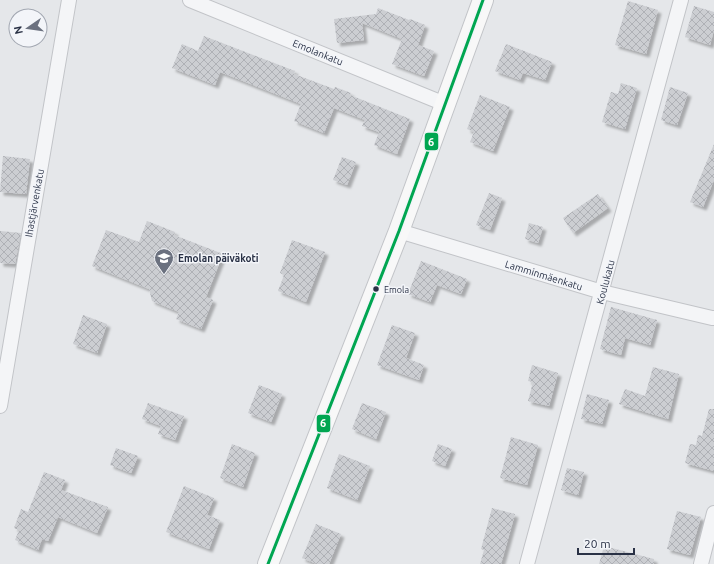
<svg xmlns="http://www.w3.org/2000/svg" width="714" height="564" viewBox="0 0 714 564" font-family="Ubuntu,sans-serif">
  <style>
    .building { fill: url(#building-cross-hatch); filter: url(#shadow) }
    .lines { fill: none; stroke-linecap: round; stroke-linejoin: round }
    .street-casing { stroke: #c2c4c8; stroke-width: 16 }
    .secondary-casing { stroke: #c2c4c8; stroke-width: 22 }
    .street { stroke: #f4f5f7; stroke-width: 14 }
    .secondary { stroke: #f8f8f8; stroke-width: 20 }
    .bus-1-casing { stroke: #f3f5f9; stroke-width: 6 }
    .bus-1 { stroke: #00a651; stroke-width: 3 }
    .bus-dot { fill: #293145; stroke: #f3f5f9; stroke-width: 1.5 }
    .labels { text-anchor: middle; stroke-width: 3; stroke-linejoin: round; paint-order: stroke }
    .bus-label { font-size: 9px; fill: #293145; stroke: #f3f5f9; text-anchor: start }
    .street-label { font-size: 10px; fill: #293145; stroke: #f3f5f9 }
    .poi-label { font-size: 10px; font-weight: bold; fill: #293145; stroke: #f3f5f9; text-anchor: start }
    .line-badge { stroke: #f3f5f9; stroke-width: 1.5 }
    .badge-label { font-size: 11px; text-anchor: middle; font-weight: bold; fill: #fff }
  </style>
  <defs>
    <pattern id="building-cross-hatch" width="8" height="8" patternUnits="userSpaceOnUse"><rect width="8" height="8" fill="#ccced2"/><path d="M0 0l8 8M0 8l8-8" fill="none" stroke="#afb1b6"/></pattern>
    <filter id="shadow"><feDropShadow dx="3.5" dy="3.5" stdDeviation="1" flood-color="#0004"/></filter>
  </defs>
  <rect width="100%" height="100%" fill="#e5e7ea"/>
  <path class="building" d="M628,1L658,10L646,54L615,45Z
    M694,6L714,12V30L710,45L685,37Z
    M378,8L409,20L410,19L425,25L418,45L434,51L424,76L392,64L402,39L362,23L364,40L337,43L334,19L376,14Z
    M204,36L295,71L294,74L334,89L335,87L351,93L350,95L410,119L397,154L374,145L379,132L362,126L365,120L334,108L324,133L294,121L301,104L220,72L215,85L172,68L182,44L198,51Z
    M506,44L552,62L545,80L523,73L520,80L495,71Z
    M621,83L637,88L625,129L602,122L611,92L618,94Z
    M670,87L688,93L677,125L661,120Z
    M480,95L510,107L493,151L470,142L474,132L467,129Z
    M714,144V180L703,207L690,202Z
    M3,156L30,159L26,194L0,192Z
    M342,157L356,162L347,185L333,180Z
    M489,193L502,198L490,230L476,225Z
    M598,194L608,208L573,233L563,218Z
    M147,221L175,232L174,235L223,254L206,297L213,300L201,329L176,319L179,312L152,301L149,289L92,266L106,230L139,242Z
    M529,223L543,227L538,243L525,239Z
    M0,231L21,233L15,264L0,263Z
    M292,240L325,252L306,302L278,291L284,275L280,273Z
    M421,261L467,279L461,294L437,285L430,302L408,294Z
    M611,307L657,320L650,345L625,338L621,355L600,349Z
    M83,315L107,324L97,353L73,344Z
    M392,325L415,333L406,358L424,365L419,380L377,365Z
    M532,365L558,373L549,406L528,401L533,382L528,381Z
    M653,367L679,374L668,419L619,404L625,389L645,396Z
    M259,385L282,394L271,422L248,413Z
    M587,394L609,400L602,424L581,419Z
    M148,403L184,416L175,440L158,434L161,426L142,419Z
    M362,403L386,412L376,439L352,429Z
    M709,409H714V471L685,463L690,444L696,445L698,435L702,436Z
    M511,437L538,445L527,485L500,478Z
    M232,444L255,453L243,487L220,478Z
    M438,444L452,449L445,466L432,461Z
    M116,448L138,456L131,473L110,465Z
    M339,454L370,466L357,500L327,488Z
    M567,468L584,472L578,495L561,490Z
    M44,472L65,480L61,490L108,507L97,533L58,517L48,541L42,539L38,550L15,540L19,530L14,528L21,509L28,512Z
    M184,486L214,498L207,515L220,520L209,549L166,532Z
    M492,508L515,514L501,564H480L484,550L481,549Z
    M677,511L701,517L690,555L667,549Z
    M316,524L341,534L329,564H317L302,558Z
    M604,546L654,559V564H599Z"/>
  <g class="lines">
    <g class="street-casing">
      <path id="street" d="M190,0L445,104
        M399,231L602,292L712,318H714
        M0,406L69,0
        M527,564L681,0
        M701,564L714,513"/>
    </g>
    <g class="secondary-casing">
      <path id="secondary" d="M268,564L399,231L483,0"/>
    </g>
    <use href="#street" class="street"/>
    <use href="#secondary" class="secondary"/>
    <g class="bus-1-casing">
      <path id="bus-1" d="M268,564L399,231L483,0"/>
    </g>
    <use href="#bus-1" class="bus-1"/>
  </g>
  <defs>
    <g id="school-pin" transform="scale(1)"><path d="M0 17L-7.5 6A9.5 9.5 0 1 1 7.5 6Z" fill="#6b717f" stroke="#f3f5f9"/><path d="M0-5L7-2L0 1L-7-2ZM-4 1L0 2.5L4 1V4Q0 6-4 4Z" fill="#fff"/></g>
  </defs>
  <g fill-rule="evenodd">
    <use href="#school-pin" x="164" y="258"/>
  </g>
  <circle class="bus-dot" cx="376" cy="289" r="3.5"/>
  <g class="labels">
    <g class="bus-label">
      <text x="384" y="293">Emola</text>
    </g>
    <g class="street-label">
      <text transform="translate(318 52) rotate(22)" y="4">Emolankatu</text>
      <text transform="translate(34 203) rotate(-80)" y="4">Ihastjärvenkatu</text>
      <text transform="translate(544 275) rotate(17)" y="4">Lamminmäenkatu</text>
      <text transform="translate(605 282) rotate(-75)" y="4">Koulukatu</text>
    </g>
    <g class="poi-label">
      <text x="178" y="262">Emolan päiväkoti</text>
    </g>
  </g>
  <g class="line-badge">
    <rect x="424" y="132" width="15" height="19" rx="4" fill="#00a651"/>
    <rect x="316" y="414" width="15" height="19" rx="4" fill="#00a651"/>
  </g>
  <g class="badge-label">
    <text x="431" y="146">6</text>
    <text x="323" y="427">6</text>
  </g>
  <g transform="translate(28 28) rotate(257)"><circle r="19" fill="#f3f5f9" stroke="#a2a7b1"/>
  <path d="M0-3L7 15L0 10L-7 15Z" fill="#6b717f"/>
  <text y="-6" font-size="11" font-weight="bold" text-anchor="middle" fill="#293145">N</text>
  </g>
  <path d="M578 548v6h56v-6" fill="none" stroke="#293145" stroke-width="2"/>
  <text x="584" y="548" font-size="12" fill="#293145" stroke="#f3f5f9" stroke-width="3" paint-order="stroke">20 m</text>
</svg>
